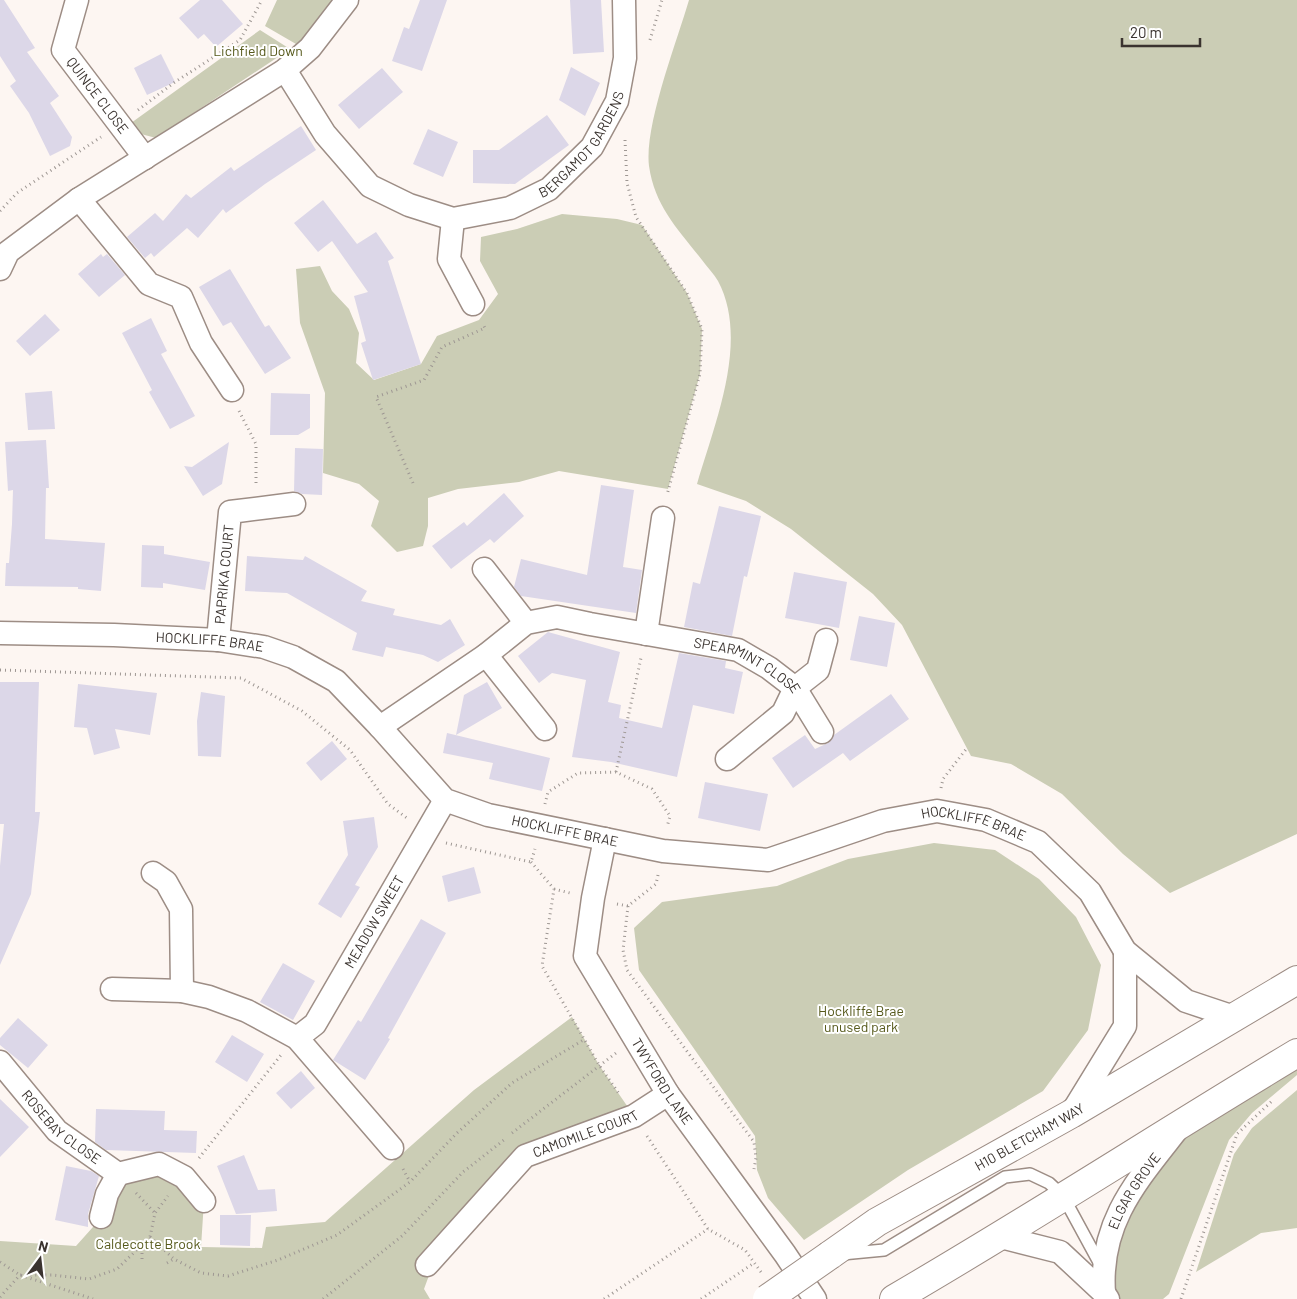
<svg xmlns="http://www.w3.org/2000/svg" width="1297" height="1299" viewBox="0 0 1297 1299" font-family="Barlow,sans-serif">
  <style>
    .green { fill: #cbcdb5 }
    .building { fill: #dcd7e8 }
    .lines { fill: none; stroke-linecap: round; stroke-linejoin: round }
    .service-casing { stroke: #9d8d85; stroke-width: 14 }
    .minor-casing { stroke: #9d8d85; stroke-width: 25 }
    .trunk-casing { stroke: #9d8d85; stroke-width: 30 }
    .path { stroke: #9e9793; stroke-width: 3; stroke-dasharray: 1 4; stroke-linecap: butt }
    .service { stroke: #fff; stroke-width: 11 }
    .minor { stroke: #fff; stroke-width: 22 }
    .trunk { stroke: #fff; stroke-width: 28 }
    .trunk-bridge-casing { stroke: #9d8d85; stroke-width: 30; stroke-linecap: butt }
    .trunk-bridge { stroke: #fff; stroke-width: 28 }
    .labels { text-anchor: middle; stroke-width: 4; stroke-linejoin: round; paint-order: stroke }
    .park-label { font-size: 14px; fill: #56591b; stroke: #fff }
    .street-label { font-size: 14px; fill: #3a332f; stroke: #fff }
  </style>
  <rect width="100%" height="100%" fill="#fdf6f2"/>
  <path class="green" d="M277,0H336L309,33L296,44L265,26Z
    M689,0H1297V834L1170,893L1123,854L1062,794L1011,764L971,756L902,625L873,594L791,529L746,501L697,484C714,425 750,341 718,281C714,274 707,267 702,260C678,229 655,207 649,166C644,126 677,41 689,0Z
    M260,30L290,49L156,138L141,134L131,123Z
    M562,214L617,219L642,225L687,293L702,329L700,374L668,489L559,471L519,482L458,489L428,498V526L423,546L397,552L371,526L379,501L359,484L323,473L325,393L300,323L296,269L320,266L332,291L349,309L359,333L356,363L374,380L421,364L437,336L479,320L498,294L480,261L481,237L517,229Z
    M934,843L995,850L1039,879L1076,917L1101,965L1088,1030L1043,1091L908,1170L804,1240L768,1198L757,1170L755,1136L639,970L634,928L662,902L777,886L848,859Z
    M572,1017L599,1065L634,1116L525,1156L431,1270L424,1289L430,1299H0V1241L76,1246L101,1218L107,1194L159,1164L204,1201L201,1247L262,1248L266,1227L325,1222L474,1090Z
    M1297,1066V1075L1252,1113L1229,1140L1169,1294L1163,1299H1117L1113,1270L1115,1237L1155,1163L1190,1133Z
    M1297,1090V1228L1261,1233L1196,1272L1234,1154L1252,1128Z"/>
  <path class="building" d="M0,0H4L35,48L27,52L59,96L50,103L72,137L70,146L50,156L29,113L10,86L16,81L0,56Z
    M200,0H222L243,24L216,47L204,34L198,39L179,18Z
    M420,0H447L422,71L392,61L404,27L409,29Z
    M570,0H601L604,52L573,54Z
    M161,54L175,82L147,95L134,68Z
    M571,67L600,83L585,116L559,100Z
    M382,68L403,92L359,129L338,105Z
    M547,115L569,145L515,184L473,183V150H499Z
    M301,126L316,150L265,184L226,213L223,209L198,238L187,228L154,257L151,253L145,258L127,237L155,213L163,221L186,194L191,198L231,167L234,171Z
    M428,129L458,142L443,177L413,164Z
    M323,200L357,244L376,232L394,258L388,261L421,364L373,380L361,343L366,341L354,296L368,292L332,241L318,252L294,223Z
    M101,254L103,257L107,254L125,275L99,297L78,274Z
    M230,269L265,327L269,325L291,358L265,374L231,322L223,326L199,287Z
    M45,314L60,330L30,356L16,341Z
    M151,318L167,351L161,354L195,416L170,429L149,392L152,390L122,333Z
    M52,391L55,429L28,430L25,393Z
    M271,393L310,394V428L298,435H270Z
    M46,440L49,488H46L45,539L105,543L101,591L78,589V587L5,586L6,563H9L12,524L13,490L8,491L5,442Z
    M229,442L222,484L203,496L184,466L192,467Z
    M295,448L323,449L322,495L302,494L294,491Z
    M601,485L634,490L623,567L642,570L636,613L521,596L514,587L521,559L587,575Z
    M504,493L524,516L494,543L490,539L451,569L432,546L464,522L467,526Z
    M719,506L761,516L747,577L744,576L732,636L684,627L693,582L700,584Z
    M142,545L164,546V554L210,562L205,590L163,583V588L141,587Z
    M247,556L303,560L305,556L367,591L361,601L395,609L393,615L441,625L450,619L465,645L438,662L423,655L386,647L383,657L352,650L357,633L287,593L245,591Z
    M794,572L847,582L839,628L785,618Z
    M859,616L895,623L887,667L850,660Z
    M548,632L620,652L608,702L621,705L619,718L662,728L679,653L726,661L725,668L743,672L734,714L693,705L677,777L611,762L572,757L586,680L552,673L539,683L518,656Z
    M0,682H39L35,812H40L31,894L0,965V866L4,824H0Z
    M487,682L502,708L456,735L464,695Z
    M78,684L157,693L150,735L115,729L120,748L94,755L87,728L74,727Z
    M201,692L225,696L221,757L198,756L197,721Z
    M891,694L909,719L850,761L843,753L793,788L772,758L805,735L815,749L828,743L834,735Z
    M447,733L550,758L542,791L489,779L493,763L443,753Z
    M332,741L347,759L321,781L306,763Z
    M705,782L768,794L760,831L698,818Z
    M374,817L378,847L355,885L360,887L341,918L318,904L348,855L343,821Z
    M474,867L481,893L448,902L442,876Z
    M421,919L446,933L388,1038L390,1039L365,1080L333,1060L358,1020L361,1022Z
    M283,963L315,981L293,1020L260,1002Z
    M18,1018L48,1045L28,1068L0,1045V1038Z
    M232,1035L264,1054L247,1082L215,1062Z
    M301,1071L315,1088L291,1109L276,1093Z
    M0,1099L29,1127L0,1157Z
    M96,1109L165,1111L164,1130L197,1131L196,1153L106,1150L95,1142Z
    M244,1155L258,1190L275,1189L277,1211L236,1214L217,1166Z
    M66,1166L91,1171L99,1176L88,1214V1227L55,1220Z
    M220,1215H251L250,1246L220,1245Z"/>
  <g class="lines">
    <g class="service-casing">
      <path id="service" d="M842,1254L884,1250L1005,1177L1030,1174L1049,1183L1063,1196L1101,1266"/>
    </g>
    <g class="minor-casing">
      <g id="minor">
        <path id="s1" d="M77,0L63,50L145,158"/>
        <path id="s2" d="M285,70L325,134L370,186L409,205L453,219L510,208L549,189L592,147L617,101L625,58L624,0"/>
        <path d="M79,199L149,284L181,297L201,343L232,390"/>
        <path d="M453,219L449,259L473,304"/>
        <path d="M0,269L8,252L79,199L285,70L310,48L347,0"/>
        <path d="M484,569L526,623"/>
        <path id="s3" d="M0,633L114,635L218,640L264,647L293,657L336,681L380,727L445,800L488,815L663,851L768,860L883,821L937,811L986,820L1038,842L1090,892L1125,951L1186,1001L1234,1017"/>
        <path d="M646,634L663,518"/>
        <path id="s4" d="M218,640L230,512L294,504"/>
        <path d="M486,655L545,729"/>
        <path id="s5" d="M380,727L486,655L526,623L557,617L590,624L738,650L769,668L795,688L822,732"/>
        <path d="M727,759L783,713L795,688L818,670L826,640"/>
        <path id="s6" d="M605,839L593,898L585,956L668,1094L785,1254L815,1299"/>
        <path d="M153,873L166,882L181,909L182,991"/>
        <path d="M112,989L182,991L209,997L247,1011L297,1038L392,1148"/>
        <path id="s7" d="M297,1038L315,1024L445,800"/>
        <path id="s8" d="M0,1062L57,1131L118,1174L159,1164L184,1177L204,1201"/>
        <path d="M1071,1114L1125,1026V951"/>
        <path d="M101,1217L107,1194L118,1174"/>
        <path d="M1001,1237L1060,1252L1104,1293L1108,1299"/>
        <path id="s9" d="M427,1265L525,1156L634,1116L668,1094"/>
        <path id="s10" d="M1104,1293C1099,1223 1136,1182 1176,1131"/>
      </g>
    </g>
    <g class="trunk-casing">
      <g id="trunk">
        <path id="s11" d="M830,1255L877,1222L1071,1114L1297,980"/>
        <path d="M894,1299C1030,1220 1162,1134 1297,1053"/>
      </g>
    </g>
    <path class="path" d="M650,40L662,0
      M138,110L175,82L240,40L262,0
      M625,140L627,183L636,217L687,293L702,329L700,374L667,495
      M0,211L17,193L101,137
      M239,411L256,444V486
      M413,483L376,397L424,380L442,347L485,328L483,324
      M0,670L241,678L302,711L350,750L388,804L407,818
      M616,772L641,658
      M941,788L943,779L967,748
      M545,804L548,792L578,773L616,772L652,789L670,816L667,827
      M446,843L531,862L535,849
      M531,862L554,889L542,966L599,1065L620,1095
      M554,889L570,893
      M617,904L628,906L656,884L658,875
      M628,906L623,950L627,970L754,1142L756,1158L754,1169
      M512,1133L616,1053
      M647,1136L708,1229L745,1250L761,1272
      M199,1158L281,1055
      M403,1169L410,1182
      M136,1193L155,1213
      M150,1237L174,1259L201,1273L228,1276L278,1260L337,1235L410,1182L457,1133L512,1083L585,1039
      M142,1259V1247
      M0,1262L20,1275L93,1299
      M167,1263L174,1259
      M0,1297L20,1275H52L89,1279L117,1269L150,1237L155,1213L168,1196
      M323,1299L402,1236L463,1172L504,1140
      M604,1299L708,1229
      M701,1299L754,1263
      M1181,1299L1237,1134L1272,1101"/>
    <use href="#service" class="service"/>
    <use href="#minor" class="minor"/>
    <use href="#trunk" class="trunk"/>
    <g class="trunk-bridge-casing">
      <path id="trunk-bridge" d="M767,1299L830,1255"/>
    </g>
    <use href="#trunk-bridge" class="trunk-bridge"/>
  </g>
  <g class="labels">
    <g class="park-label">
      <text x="258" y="56">Lichfield Down</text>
      <text x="861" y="1016">Hockliffe Brae<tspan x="861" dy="16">unused park</tspan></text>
      <text x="148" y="1249">Caldecotte Brook</text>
    </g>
    <g class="street-label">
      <text dy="5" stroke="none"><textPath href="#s1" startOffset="109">QUINCE CLOSE</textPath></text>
      <text dy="5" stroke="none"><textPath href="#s2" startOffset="391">BERGAMOT GARDENS</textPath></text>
      <text dy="5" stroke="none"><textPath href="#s4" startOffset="66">PAPRIKA COURT</textPath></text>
      <text dy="5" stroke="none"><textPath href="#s3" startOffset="210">HOCKLIFFE BRAE</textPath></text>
      <text dy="5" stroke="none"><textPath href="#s5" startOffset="409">SPEARMINT CLOSE</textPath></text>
      <text dy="5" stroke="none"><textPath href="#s3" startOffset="1050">HOCKLIFFE BRAE</textPath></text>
      <text dy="5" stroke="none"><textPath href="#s3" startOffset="630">HOCKLIFFE BRAE</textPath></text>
      <text dy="5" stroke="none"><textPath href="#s7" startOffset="141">MEADOW SWEET</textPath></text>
      <text dy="5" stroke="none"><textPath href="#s6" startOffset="266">TWYFORD LANE</textPath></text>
      <text dy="5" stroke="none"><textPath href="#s8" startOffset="90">ROSEBAY CLOSE</textPath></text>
      <text dy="5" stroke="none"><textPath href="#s9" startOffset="211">CAMOMILE COURT</textPath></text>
      <text dy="5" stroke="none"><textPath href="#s11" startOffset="232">H10 BLETCHAM WAY</textPath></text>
      <text dy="5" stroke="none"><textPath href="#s10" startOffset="109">ELGAR GROVE</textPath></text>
    </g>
  </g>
  <g transform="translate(40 1259) rotate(15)" stroke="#ffffff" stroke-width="4" paint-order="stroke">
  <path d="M0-4L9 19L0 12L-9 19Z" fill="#3a332f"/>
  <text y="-8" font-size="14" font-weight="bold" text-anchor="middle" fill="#3a332f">N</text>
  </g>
  <path d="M1122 38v8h78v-8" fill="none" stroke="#3a332f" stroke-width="2.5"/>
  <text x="1130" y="38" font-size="15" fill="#3a332f" stroke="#ffffff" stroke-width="4" paint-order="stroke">20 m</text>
</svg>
